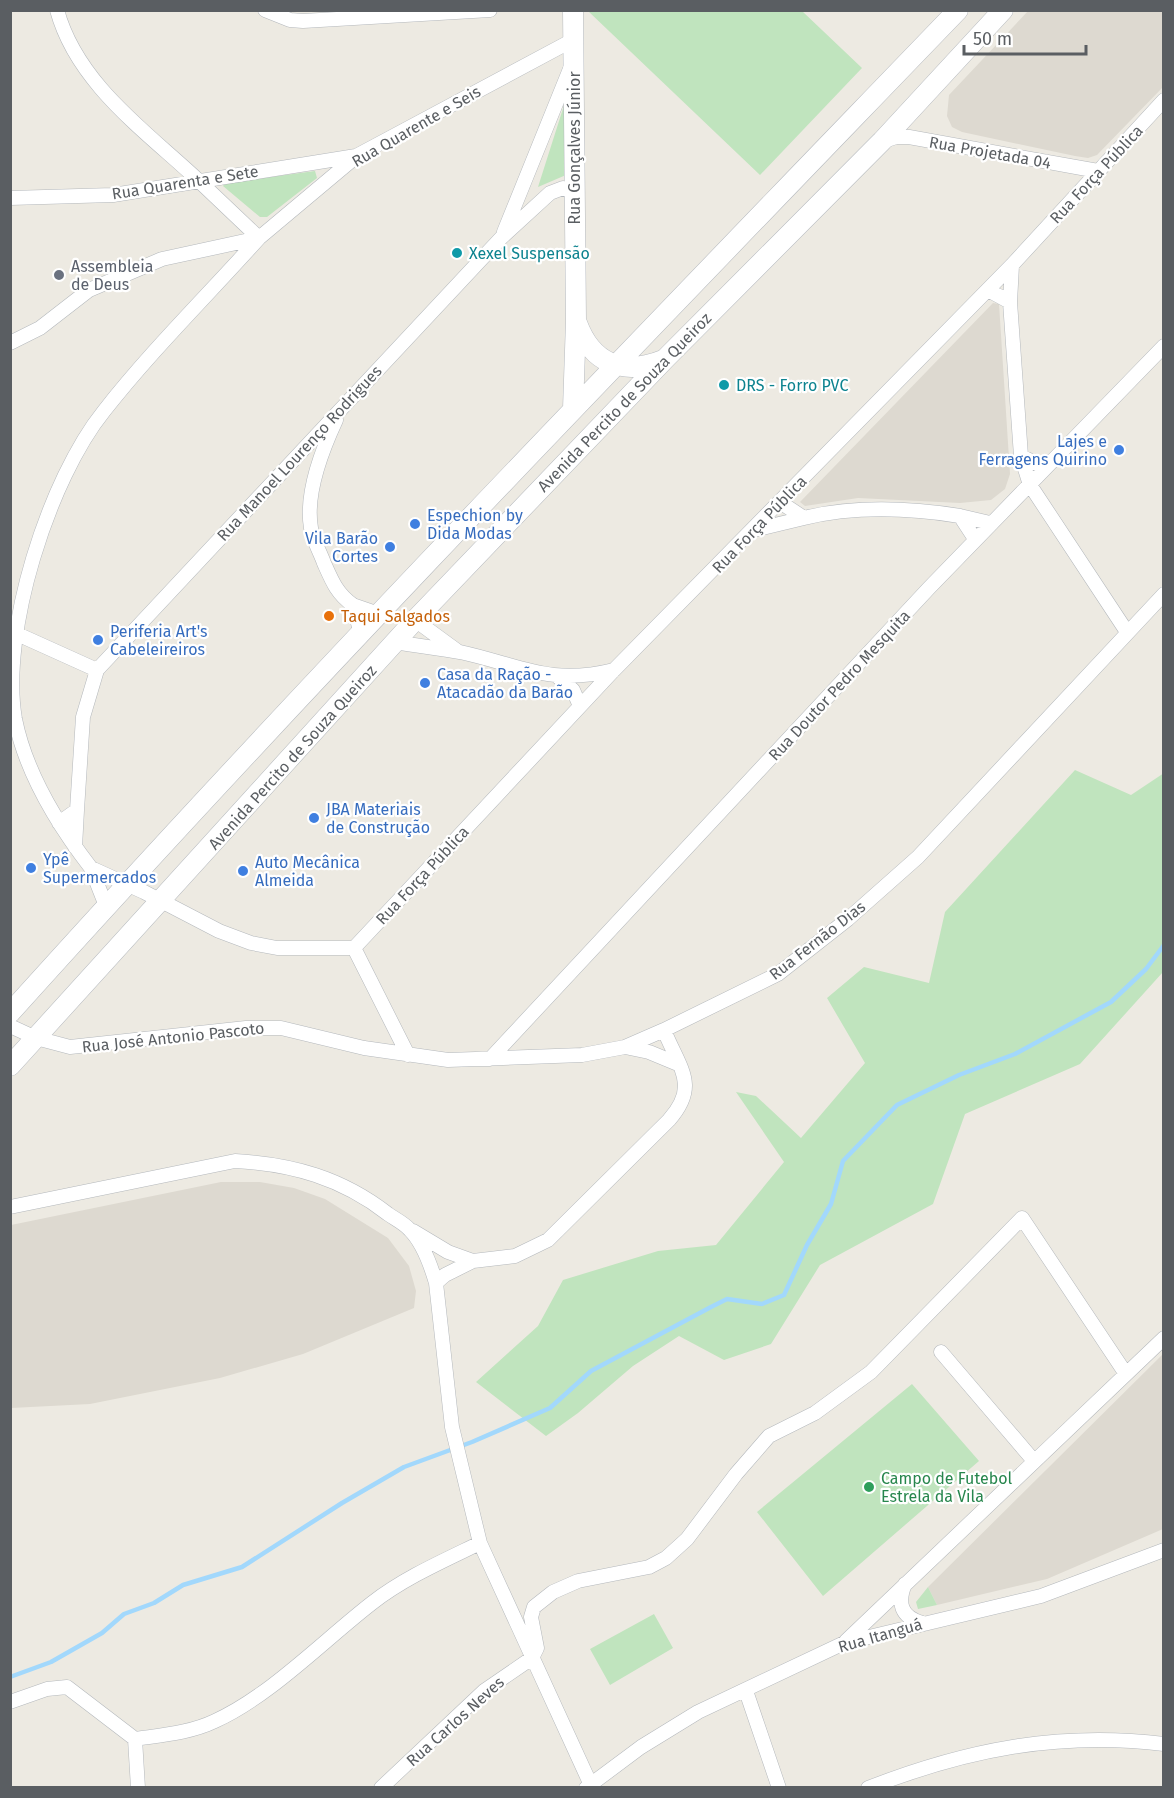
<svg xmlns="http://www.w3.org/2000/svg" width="1174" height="1798" viewBox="0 0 1174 1798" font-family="'Fira Sans',sans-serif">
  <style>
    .education { fill: #ddd9d0 }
    .green { fill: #c0e4be }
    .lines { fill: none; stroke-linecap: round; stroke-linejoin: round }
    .stream { stroke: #a2d8fc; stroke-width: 4.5 }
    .street-casing { stroke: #b4b8bc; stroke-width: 15 }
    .secondary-casing { stroke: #b5b9be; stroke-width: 21 }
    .street { stroke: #fff; stroke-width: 14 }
    .secondary { stroke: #fff; stroke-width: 20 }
    .culture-dot { fill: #0f9aa8; stroke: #fff; stroke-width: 2 }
    .worship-dot { fill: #6b7280; stroke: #fff; stroke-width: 2 }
    .shop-dot { fill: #3f7fe0; stroke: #fff; stroke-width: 2 }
    .food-dot { fill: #e8710a; stroke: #fff; stroke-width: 2 }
    .leisure-dot { fill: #2e9e5b; stroke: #fff; stroke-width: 2 }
    .labels { text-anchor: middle; stroke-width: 4.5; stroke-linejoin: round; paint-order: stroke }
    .street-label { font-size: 16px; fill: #5a5e62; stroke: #fff }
    .culture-label { font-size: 16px; fill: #0d838f; stroke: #fff; text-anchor: start }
    .worship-label { font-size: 16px; fill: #5b616d; stroke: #fff; text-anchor: start }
    .shop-label { font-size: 16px; fill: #366cbe; stroke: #fff; text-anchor: start }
    .food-label { font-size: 16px; fill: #c56008; stroke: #fff; text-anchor: start }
    .leisure-label { font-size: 16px; fill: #27864d; stroke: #fff; text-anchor: start }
  </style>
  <rect width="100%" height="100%" fill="#edeae2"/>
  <path class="education" d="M1028,11H1163V87L1097,155L1088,158L1075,156L962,132L952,127L947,116L949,95Z
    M993,303L999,304L1010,474L1005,489L991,500L960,503L858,498L805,506L800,502Z
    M221,1182H260L294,1188L325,1199L388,1238L409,1266L416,1291L414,1308L303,1354L220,1378L90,1404L11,1408V1225Z
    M1163,1354V1529L1047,1579L937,1605L928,1587Z"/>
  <path class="green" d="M588,11H802L862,68L760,175Z
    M567,96L566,175L538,187Z
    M315,171L317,178L267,217H260L223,186L225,183Z
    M1075,770L1131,795L1164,773L1163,972L1080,1064L965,1114L933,1204L820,1265L771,1344L724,1360L679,1336L633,1366L578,1413L546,1436L476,1382L538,1326L563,1280L658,1251L716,1245L784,1162L736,1092L756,1096L801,1138L865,1063L827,998L864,967L929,983L945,912Z
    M912,1384L979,1461L823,1596L757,1512Z
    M928,1587L937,1605L918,1609L916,1602Z
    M654,1614L673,1648L610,1685L590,1649Z"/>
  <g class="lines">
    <path class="stream" d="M10,1677L51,1662L102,1633L124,1614L154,1603L183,1585L242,1567L342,1503L404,1467L472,1442L550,1408L591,1371L711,1307L727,1299L762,1304L784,1295L807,1245L831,1204L843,1161L897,1105L959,1075L1015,1054L1111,1002L1146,969L1164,945"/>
    <g class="street-casing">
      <path id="street" d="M57,10C77,84 147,132 199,181C219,200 239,219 259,238C207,296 151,351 104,411C49,479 0,632 15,719C26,774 57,824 91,868
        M265,10L290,20L303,21L490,10
        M884,141L896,137H909L1098,171
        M10,198L113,195L356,156
        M504,232L570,69
        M988,290L1010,302L1012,265
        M1010,302L1021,456
        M10,343L40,328L89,290L162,259L259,238L358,155L573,40
        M336,420C322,450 305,494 311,528C313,540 320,552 324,563C332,581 337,594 353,605
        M1052,461L1039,465L1021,456L1030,485L1127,632
        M804,518C853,506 910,508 960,516
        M754,530L804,518L780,502
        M975,539L960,516L990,523
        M415,620L456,650
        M15,633L97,670
        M361,634L353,605L379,614
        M395,642C417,646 438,648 460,652C520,665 549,686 614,670
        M558,677L573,690L580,706
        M77,810L83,717L97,670L502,237L550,193L563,188L574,193
        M59,823L77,810L75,847
        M106,906L91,868L144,892L219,931L251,943L277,948H354
        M354,948L614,670L1012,265L1164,100
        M354,948L408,1055
        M10,1026L36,1038L70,1047L246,1028H281L364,1048L448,1060L582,1055L625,1047L664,1030
        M625,1047L649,1052L678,1064
        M490,1059L929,588L1164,346
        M10,1207L235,1161C292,1164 342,1178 388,1214C395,1219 404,1223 410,1230C423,1243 431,1266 436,1283L452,1427L480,1543L590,1783
        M413,1231L448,1252L473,1261L445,1275L436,1283
        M473,1261L515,1256L548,1240L669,1120C700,1085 679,1068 664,1030L778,974L848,919L918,857L1164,594
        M941,1352L1034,1461
        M905,1584C897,1603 901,1617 922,1623
        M846,1641L1164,1338
        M746,1691L779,1788
        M10,1702L47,1689L67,1687L135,1739
        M138,1788L135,1739C162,1735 190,1733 215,1721C270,1696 323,1641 372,1603C404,1578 443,1561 480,1543
        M381,1788L484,1691L532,1658L537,1648L531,1617L534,1607L553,1592L578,1581L649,1567L666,1558L687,1539L736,1474L769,1436L815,1413L871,1372L1022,1218L1126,1374
        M586,1788L641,1747L698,1712L844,1643L1041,1596L1164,1550
        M868,1788C965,1750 1059,1731 1164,1744"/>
    </g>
    <g class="secondary-casing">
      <path id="secondary" d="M577,323C592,364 623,376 663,360
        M573,409L576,321L573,10
        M10,1013C318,671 639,341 958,10
        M10,1066L415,620L665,359L882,141L1003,10"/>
    </g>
    <use href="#street" class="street"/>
    <use href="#secondary" class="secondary"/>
  </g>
  <g class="culture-dot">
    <circle cx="457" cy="253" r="6"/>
    <circle cx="724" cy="385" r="6"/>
  </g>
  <circle class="worship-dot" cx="59" cy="275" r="6"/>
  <g class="shop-dot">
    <circle cx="1119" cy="450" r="6"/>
    <circle cx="415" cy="524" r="6"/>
    <circle cx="390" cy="547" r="6"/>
    <circle cx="98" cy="640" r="6"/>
    <circle cx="425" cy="683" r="6"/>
    <circle cx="314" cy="818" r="6"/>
    <circle cx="31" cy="868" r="6"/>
    <circle cx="243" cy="871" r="6"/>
  </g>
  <circle class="food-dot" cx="329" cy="616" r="6"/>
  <circle class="leisure-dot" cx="869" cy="1487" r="6"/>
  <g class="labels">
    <g class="street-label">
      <text transform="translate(416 126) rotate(-30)" y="6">Rua Quarente e Seis</text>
      <text transform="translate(574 148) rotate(-90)" y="6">Rua Gonçalves Júnior</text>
      <text transform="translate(990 152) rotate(10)" y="6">Rua Projetada 04</text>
      <text transform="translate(1096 174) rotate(-47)" y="6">Rua Força Pública</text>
      <text transform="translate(185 182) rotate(-9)" y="6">Rua Quarenta e Sete</text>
      <text transform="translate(624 402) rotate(-46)" y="6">Avenida Percito de Souza Queiroz</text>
      <text transform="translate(299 453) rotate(-47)" y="6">Rua Manoel Lourenço Rodrigues</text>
      <text transform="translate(759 524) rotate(-46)" y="6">Rua Força Pública</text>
      <text transform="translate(839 685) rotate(-47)" y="6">Rua Doutor Pedro Mesquita</text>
      <text transform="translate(292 757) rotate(-48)" y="6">Avenida Percito de Souza Queiroz</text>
      <text transform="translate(422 875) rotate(-47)" y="6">Rua Força Pública</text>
      <text transform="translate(817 940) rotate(-38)" y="6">Rua Fernão Dias</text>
      <text transform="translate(173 1037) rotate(-6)" y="6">Rua José Antonio Pascoto</text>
      <text transform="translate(880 1635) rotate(-16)" y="6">Rua Itanguá</text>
      <text transform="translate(455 1721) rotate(-42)" y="6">Rua Carlos Neves</text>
    </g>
    <g class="culture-label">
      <text x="469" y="259">Xexel Suspensão</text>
      <text x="736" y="391">DRS - Forro PVC</text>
    </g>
    <g class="worship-label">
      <text x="71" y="272">Assembleia<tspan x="71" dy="18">de Deus</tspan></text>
    </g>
    <g class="shop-label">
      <text x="1107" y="447" text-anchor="end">Lajes e<tspan x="1107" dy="18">Ferragens Quirino</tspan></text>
      <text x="427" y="521">Espechion by<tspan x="427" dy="18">Dida Modas</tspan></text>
      <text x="378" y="544" text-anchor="end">Vila Barão<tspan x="378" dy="18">Cortes</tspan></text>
      <text x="110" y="637">Periferia Art's<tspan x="110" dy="18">Cabeleireiros</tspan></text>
      <text x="437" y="680">Casa da Ração -<tspan x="437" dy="18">Atacadão da Barão</tspan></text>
      <text x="326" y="815">JBA Materiais<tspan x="326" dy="18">de Construção</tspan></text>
      <text x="43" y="865">Ypê<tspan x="43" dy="18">Supermercados</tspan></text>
      <text x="255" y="868">Auto Mecânica<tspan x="255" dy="18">Almeida</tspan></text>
    </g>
    <g class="food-label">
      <text x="341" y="622">Taqui Salgados</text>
    </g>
    <g class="leisure-label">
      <text x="881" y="1484">Campo de Futebol<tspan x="881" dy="18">Estrela da Vila</tspan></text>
    </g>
  </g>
  <rect width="1174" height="1798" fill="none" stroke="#5a5e62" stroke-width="24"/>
  <path d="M964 45v9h122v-9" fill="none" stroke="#5a5e62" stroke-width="3"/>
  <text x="973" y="45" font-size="18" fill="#5a5e62" stroke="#ffffff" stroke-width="4.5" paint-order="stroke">50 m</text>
</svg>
